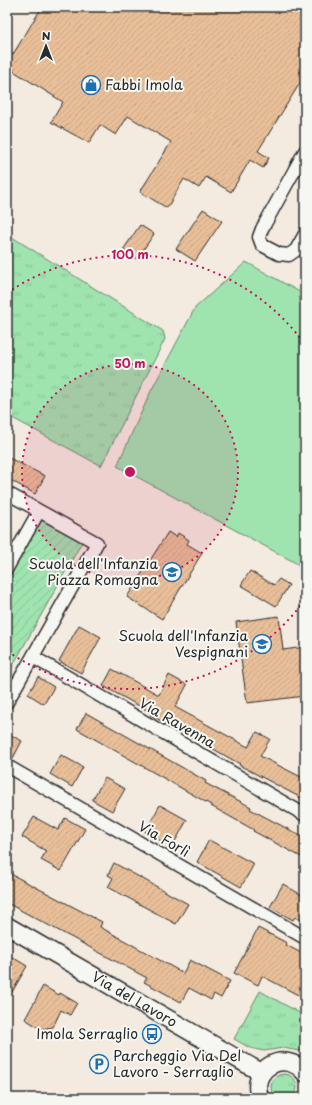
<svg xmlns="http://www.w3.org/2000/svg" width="312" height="1105" viewBox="0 0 312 1105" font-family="'Playpen Sans',sans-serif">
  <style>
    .grass { fill: url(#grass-tufts); stroke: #65876d }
    .garden { fill: url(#garden-furrows); stroke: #65876d }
    .pitch { fill: #9fe3af; stroke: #65876d }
    .building { fill: url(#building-hatch); stroke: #2b2b2b }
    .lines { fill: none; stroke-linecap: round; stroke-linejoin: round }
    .street-casing { stroke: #2b2b2b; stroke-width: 15 }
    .secondary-casing { stroke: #2b2b2b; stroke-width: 20 }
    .street { stroke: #f6f6f2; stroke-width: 12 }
    .secondary { stroke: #f6f6f2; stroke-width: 17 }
    .ring { fill: none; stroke: #c2185b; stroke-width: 2; stroke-dasharray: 2 4 }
    .labels { text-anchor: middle; stroke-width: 4; stroke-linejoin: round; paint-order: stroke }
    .poi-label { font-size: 14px; fill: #2b2b2b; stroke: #f6f6f2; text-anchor: end }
    .street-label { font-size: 14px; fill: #2b2b2b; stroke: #f6f6f2 }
    .centre { fill: #c2185b; stroke: #f6f6f2; stroke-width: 2 }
    .ring-label { font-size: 12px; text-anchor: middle; font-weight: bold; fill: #c2185b; stroke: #f6f6f2; stroke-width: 4; stroke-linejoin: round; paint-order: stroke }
  </style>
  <defs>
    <pattern id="grass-tufts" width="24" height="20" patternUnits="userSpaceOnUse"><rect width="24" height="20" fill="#9fe3af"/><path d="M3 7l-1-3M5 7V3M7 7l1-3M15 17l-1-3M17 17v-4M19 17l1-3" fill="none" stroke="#89c397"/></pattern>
    <pattern id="garden-furrows" width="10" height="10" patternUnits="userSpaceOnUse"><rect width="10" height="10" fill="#9fe3af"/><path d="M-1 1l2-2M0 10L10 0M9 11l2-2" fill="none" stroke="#89c397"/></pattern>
    <pattern id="building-hatch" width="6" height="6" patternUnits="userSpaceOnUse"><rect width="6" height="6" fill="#e9bf99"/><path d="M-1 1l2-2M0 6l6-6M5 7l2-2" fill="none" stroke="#c8a484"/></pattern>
  </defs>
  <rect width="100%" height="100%" fill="#f3ebe0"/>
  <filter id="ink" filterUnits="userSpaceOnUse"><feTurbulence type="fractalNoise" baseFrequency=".025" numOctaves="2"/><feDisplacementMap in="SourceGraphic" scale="8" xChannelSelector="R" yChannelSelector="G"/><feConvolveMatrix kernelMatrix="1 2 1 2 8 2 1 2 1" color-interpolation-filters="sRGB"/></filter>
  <g filter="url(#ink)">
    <path class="grass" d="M7,234L163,331L165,339L101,466L7,415Z
      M260,991L305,1016V1052L283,1048L264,1051L259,1050L250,1048L234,1039Z
      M271 1087a13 13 0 1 1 26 0a13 13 0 1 1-26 0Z"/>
    <path class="garden" d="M41,519L82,542L7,676V580Z"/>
    <path class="pitch" d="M246,262L305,295V568L117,466L151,391L195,308Z"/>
    <path class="building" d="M42,7H305V75L258,151L269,158L263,168L250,160L231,192L206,177L199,188L184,179L167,208L140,192L171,142L128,116L116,135L100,125L89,143L51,122L63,102L7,67V64Z
      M203,209L222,221L195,261L176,249Z
      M140,225L154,234L137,259L123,250Z
      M7,457L45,476L35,494L7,478Z
      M168,532L176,537L178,533L189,540L187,544L202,553L162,619L127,597Z
      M250,571L274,585L279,579L289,585L276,606L241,585Z
      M279,616L283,650L305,647V696L247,703L236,622Z
      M79,625L101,637L81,673L59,661Z
      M112,669L159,695L169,675L187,685L175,707L248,747L257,732L270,739L260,756L305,779V800L239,765L240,764L194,738L150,715L152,713L103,686Z
      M38,677L54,687L44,704L28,694Z
      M86,713L206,781L205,783L251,807L250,809L305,838V859L253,831L254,830L211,806V805L77,729Z
      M7,733L22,741L12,760L7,759Z
      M61,755L83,767L72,787L50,774Z
      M105,778L125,789L112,811L92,800Z
      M160,805L187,820L172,847L145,832Z
      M34,817L58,830L65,818L85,829L61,871L41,860L46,851L22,837Z
      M209,840L254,864L241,887L197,862Z
      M114,863L188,904L176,924L108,887L113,878L108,875Z
      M7,872L102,922L100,927L183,973L190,960L230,981L221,998L214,994L211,1000L189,988L181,1002L144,982L147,978L7,903Z
      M283,884L305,897V923L295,917L293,920L270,907Z
      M258,928L287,943L286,945L305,955V986L300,996L262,976L258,985L234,973Z
      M7,954L27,966L7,1001Z
      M43,986L59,995L60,993L77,1003L70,1015L61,1010L53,1027L41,1029L25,1019Z"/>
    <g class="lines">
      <g class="street-casing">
        <path id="street" d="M305,151L262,229L259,237L262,245L279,254L289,255L296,250L305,234
          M7,493L97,543L7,702
          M7,568L39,511
          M33,657L305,815
          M7,766L305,938"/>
      </g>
      <g class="secondary-casing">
        <g id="secondary">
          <path id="s1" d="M7,926L262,1073"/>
          <path d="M260,1098C248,1069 285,1048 305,1073"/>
        </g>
      </g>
      <use href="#street" class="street"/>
      <use href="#secondary" class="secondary"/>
    </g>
  </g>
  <circle cx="130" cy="472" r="108" fill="#c2185b" fill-opacity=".12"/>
  <g class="ring">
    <circle cx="130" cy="472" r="108"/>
    <path d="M304 601A217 217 0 0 1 7 651M7 293A217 217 0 0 1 304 343"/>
  </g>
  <defs>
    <g id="shop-ring" transform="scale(1)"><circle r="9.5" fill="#f6f6f2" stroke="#1f6fb2" stroke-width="1.5"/><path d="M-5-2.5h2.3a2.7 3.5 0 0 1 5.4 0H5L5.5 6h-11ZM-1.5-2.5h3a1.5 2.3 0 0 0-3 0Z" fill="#1f6fb2"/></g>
    <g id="school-ring" transform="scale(1)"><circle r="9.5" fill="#f6f6f2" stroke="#1f6fb2" stroke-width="1.5"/><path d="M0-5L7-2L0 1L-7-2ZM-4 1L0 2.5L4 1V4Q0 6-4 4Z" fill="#1f6fb2"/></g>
    <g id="bus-ring" transform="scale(1)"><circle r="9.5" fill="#f6f6f2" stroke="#1f6fb2" stroke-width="1.5"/><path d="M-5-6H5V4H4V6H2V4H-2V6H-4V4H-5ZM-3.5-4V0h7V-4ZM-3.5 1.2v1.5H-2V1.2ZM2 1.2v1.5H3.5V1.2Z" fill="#1f6fb2"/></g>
    <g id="parking-ring" transform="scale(1)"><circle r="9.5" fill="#f6f6f2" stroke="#1f6fb2" stroke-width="1.5"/><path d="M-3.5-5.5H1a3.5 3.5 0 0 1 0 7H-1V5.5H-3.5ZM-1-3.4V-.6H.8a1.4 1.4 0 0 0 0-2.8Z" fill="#1f6fb2"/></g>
  </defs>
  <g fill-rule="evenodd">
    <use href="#shop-ring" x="91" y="85"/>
    <use href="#school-ring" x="172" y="572"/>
    <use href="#school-ring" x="262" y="644"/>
    <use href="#bus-ring" x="152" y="1034"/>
    <use href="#parking-ring" x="99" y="1064"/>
  </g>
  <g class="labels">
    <g class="poi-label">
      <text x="105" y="90" text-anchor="start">Fabbi Imola</text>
      <text x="158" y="569">Scuola dell'Infanzia<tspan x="158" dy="16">Piazza Romagna</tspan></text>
      <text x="248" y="641">Scuola dell'Infanzia<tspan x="248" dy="16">Vespignani</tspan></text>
      <text x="138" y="1039">Imola Serraglio</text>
      <text x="113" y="1061" text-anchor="start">Parcheggio Via Del<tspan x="113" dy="16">Lavoro - Serraglio</tspan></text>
    </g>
    <g class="street-label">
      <text transform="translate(177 723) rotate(30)" y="5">Via Ravenna</text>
      <text transform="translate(164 839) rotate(30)" y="5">Via Forlì</text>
      <text dy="5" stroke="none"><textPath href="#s1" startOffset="147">Via del Lavoro</textPath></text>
    </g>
  </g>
  <circle cx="130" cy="472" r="6" class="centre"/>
  <g class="ring-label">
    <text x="130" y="259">100 m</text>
    <text x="130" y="368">50 m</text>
  </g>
  <rect width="312" height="1105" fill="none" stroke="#f6f6f2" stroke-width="24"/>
  <rect x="12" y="12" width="288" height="1081" fill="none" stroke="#2b2b2b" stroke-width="1.5" filter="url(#ink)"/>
  <g transform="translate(46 46)" stroke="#f6f6f2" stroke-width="3" paint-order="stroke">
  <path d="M0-3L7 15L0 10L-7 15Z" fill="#2b2b2b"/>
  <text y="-6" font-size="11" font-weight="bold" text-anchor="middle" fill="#2b2b2b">N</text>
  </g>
</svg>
